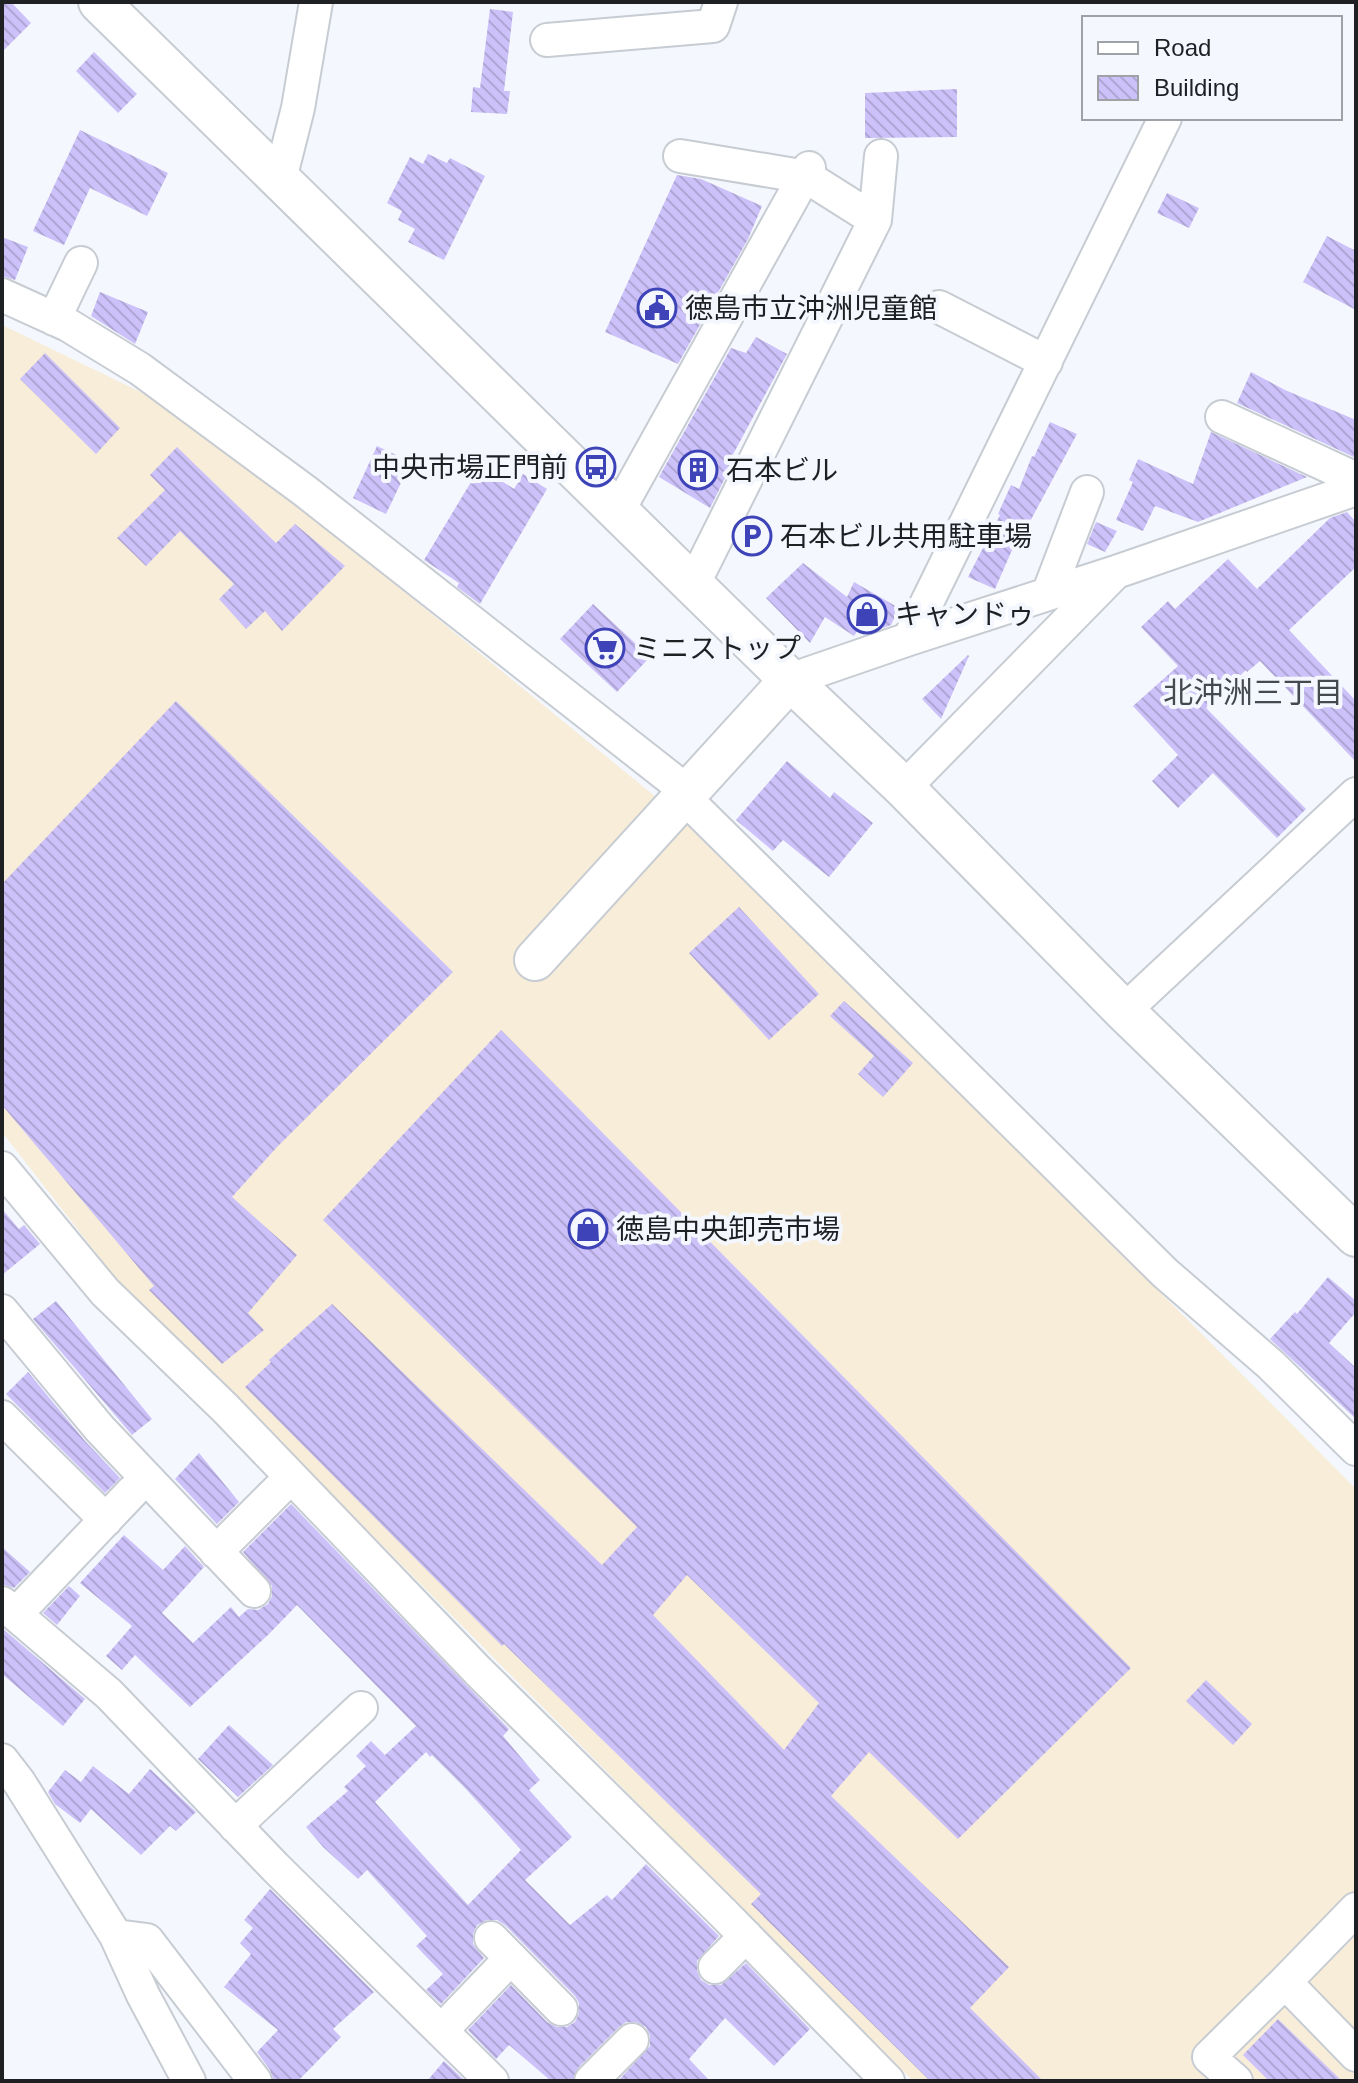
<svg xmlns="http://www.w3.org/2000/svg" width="1358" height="2083" viewBox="0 0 1358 2083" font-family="Helvetica,'Noto Sans JP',sans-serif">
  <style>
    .commercial { fill: #f7edd8 }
    .building { fill: url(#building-back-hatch); fill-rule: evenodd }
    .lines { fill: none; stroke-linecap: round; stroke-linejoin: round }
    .minor-casing { stroke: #c7ccd3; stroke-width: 36 }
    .tertiary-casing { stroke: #c7ccd3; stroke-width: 44 }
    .minor { stroke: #fff; stroke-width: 32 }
    .tertiary { stroke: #fff; stroke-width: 40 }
    .labels { text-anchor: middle; stroke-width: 8; stroke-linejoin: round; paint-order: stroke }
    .poi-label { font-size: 28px; fill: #1e2023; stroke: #f4f8fe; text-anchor: start }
    .neighbourhood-label { font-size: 30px; fill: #44494e; stroke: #f4f8fe }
  </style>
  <defs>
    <pattern id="building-back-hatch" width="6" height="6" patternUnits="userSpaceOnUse" patternTransform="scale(2)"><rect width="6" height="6" fill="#ccc1f9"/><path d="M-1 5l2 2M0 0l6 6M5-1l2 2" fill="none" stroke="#afa6d5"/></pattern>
  </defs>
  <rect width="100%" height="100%" fill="#f4f8fe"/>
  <path class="commercial" d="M2,325L149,396L341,540L716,846L1356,1489V2081H913L185,1346L124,1289L2,1132Z"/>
  <path class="building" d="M2,2H11L31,23L2,52Z
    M490,9L513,12L504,91H510L507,114L471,112L473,87L480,88Z
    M94,52L137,94L118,113L76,71Z
    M957,89V137L865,138V93Z
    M80,130L168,173L147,216L90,188L64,245L33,231Z
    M428,154L447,163L450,158L485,176L444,260L408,242L415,229L398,220L402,211L387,203L410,157L423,164Z
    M677,175L701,179L762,206L748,239L678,364L605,332Z
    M1167,193L1199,208L1189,228L1157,213Z
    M1327,236L1356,251V310L1303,282Z
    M2,237L28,247L15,280L2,276Z
    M100,292L148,312L135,344L91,316Z
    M756,337L787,354L730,460L733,462L710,508L659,477L731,348L746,353Z
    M45,353L120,428L96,454L20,379Z
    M1251,372L1285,390L1356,420V458L1237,403Z
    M1050,422L1077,434L1027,527L1023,525L995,589L968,577L1000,515L998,514L1011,485L1019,489L1032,456L1034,457Z
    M1211,432L1307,477L1198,522L1155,506L1143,531L1116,520L1133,482L1129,480L1138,459L1193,484Z
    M377,446L411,462L386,514L353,498Z
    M177,447L276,543L295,524L345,566L282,631L265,611L246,629L219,599L234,584L180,531L146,566L117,538L165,490L150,475Z
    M480,467L514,489L523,474L547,489L480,604L457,587L459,583L424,560Z
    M1347,512L1356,522V567L1289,630L1356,701V762L1260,661L1247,672L1246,670L1206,708L1306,809L1277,838L1213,773L1178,808L1152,781L1178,755L1133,706L1178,666L1141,627L1168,601L1175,609L1228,559L1257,589L1330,518Z
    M1096,522L1117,531L1105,552L1087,544Z
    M803,563L847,597L854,582L899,608L891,625L880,629L864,621L854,636L825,617L810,643L766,598Z
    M593,604L650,657L617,692L560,639Z
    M968,655L969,656L941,719L922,699Z
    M176,701L453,972L277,1147L232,1197L297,1255L248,1313L264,1330L222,1364L149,1290L154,1286L2,1105V884Z
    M787,761L830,798L834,792L873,823L829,877L783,840L773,851L736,820Z
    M739,907L819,994L769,1040L689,953Z
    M844,1001L913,1063L883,1097L858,1074L874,1056L830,1016Z
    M501,1030L1131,1668L958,1839L869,1752L831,1796L1009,1967L970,2008L1043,2081H930L751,1904L761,1894L504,1644L502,1646L245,1387L271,1362L269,1360L332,1304L602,1565L637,1527L323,1220ZM687,1575L819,1703L784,1750L653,1615Z
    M2,1209L19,1229L24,1225L40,1244L2,1275Z
    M1328,1277L1356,1301V1312L1329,1343L1356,1368V1419L1270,1339L1295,1312L1297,1314Z
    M56,1301L152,1419L132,1435L33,1319Z
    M28,1372L85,1441L120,1478L105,1493L6,1394Z
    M199,1453L239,1502L217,1524L175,1479Z
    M291,1504L509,1729L503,1736L540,1780L529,1790L572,1837L525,1880L570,1925L607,1895L612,1900L646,1864L719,1936L697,1961V1971L701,1980L709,1985H721L746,1963L810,2029L774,2066L725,2018L689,2059L710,2081H618L650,2046V2036L646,2027L636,2022H626L619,2027L578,2068L573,2081H551L509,2045L496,2059L468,2030L511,1985L547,2022L557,2027H567L575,2022L579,2013V2003L575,1996L505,1925L497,1920H487L477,1925L473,1934V1944L484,1958L441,2004L426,1990L443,1974L416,1946L427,1936L367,1870L358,1879L323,1847L306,1827L348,1791L344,1787L366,1766L356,1756L371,1741L385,1755L416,1726L297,1605L269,1634L190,1707L135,1655L122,1670L106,1656L132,1626L80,1583L124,1535L163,1570L185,1546L204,1567L162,1613L193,1643L231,1607L239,1617L248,1609L258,1610L268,1604L272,1596V1586L243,1552ZM426,1752L430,1757L432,1755L465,1788L521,1850L468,1905L375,1802Z
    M2,1547L30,1572L14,1588L2,1584Z
    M69,1586L80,1596L57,1625L43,1613Z
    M2,1628L85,1699L63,1726L2,1674Z
    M1206,1680L1252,1724L1233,1745L1186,1701Z
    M229,1725L273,1765L238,1797L198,1759Z
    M93,1766L129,1794L150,1769L196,1812L176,1831L170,1826L141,1855L91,1809L80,1823L55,1804L48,1792L65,1770L81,1782Z
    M270,1889L374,1992L333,2029L341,2037L298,2081H274L270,2070L257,2052L278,2030L224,1987L251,1954L240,1943L253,1928L244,1920Z
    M1278,2019L1342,2081H1269L1243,2055Z
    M444,2061L465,2081H427Z"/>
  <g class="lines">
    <g class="minor-casing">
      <path id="minor" d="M547,40L713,26L721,2
        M680,156L807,177L875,220
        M280,179L298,108L316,2
        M2,295L68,325L140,369L305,491L688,792
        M939,307L1046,362
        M54,319L81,263
        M1222,417L1356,479
        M618,511L809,168
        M693,585L875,220L881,156
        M1048,594L1087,492
        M909,639L1165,118
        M790,680L909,639L1116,572L1356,489
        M904,788L1114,574
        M684,797L1165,1273L1271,1365L1356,1449
        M1124,1011L1356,794
        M2,1168L105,1292L225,1408L478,1671L723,1913L888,2081
        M2,1311L100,1429L254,1591
        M2,1417L106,1520
        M216,1552L291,1477
        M2,1603L109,1694L275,1867L492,2081
        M16,1614L132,1492
        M2,1760L19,1782L116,1936L143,1995L189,2081
        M235,1826L361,1708
        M1356,1909L1285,1982L1356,2055
        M116,1936L147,1940L255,2081
        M491,1938L561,2009
        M715,1967L746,1936
        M441,2031L511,1958
        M591,2081L632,2040
        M1236,2081L1209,2057L1285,1982"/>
    </g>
    <g class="tertiary-casing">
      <path id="tertiary" d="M99,2L790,680L904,788L1124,1011L1356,1236
        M535,960L790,680"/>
    </g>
    <use href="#minor" class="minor"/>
    <use href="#tertiary" class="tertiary"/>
  </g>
  <defs>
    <g id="civic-ring" transform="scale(2)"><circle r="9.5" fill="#f4f8fe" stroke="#3e44b8" stroke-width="1.5"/><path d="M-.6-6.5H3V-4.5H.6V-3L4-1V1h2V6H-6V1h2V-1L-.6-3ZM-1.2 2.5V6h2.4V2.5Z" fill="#3e44b8"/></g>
    <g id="bus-ring" transform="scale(2)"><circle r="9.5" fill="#f4f8fe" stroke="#3e44b8" stroke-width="1.5"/><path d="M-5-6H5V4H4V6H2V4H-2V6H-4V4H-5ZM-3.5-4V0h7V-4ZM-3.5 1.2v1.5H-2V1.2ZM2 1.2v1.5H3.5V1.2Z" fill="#3e44b8"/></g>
    <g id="building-ring" transform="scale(2)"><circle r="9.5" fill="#f4f8fe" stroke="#3e44b8" stroke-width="1.5"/><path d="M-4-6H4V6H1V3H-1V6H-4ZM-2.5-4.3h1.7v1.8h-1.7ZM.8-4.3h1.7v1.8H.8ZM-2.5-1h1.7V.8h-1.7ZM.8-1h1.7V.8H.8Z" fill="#3e44b8"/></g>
    <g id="parking-ring" transform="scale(2)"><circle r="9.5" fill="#f4f8fe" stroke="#3e44b8" stroke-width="1.5"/><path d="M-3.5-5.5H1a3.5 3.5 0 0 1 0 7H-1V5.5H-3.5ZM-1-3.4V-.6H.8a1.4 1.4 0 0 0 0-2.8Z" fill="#3e44b8"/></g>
    <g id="shop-ring" transform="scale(2)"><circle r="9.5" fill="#f4f8fe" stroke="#3e44b8" stroke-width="1.5"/><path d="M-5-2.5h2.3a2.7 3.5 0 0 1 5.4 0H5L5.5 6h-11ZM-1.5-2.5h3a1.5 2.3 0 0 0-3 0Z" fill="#3e44b8"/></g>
    <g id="supermarket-ring" transform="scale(2)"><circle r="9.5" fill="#f4f8fe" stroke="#3e44b8" stroke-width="1.5"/><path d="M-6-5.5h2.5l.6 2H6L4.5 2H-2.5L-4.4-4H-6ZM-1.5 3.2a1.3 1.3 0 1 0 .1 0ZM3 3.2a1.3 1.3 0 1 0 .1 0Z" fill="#3e44b8"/></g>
  </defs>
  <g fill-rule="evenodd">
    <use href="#civic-ring" x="657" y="308"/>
    <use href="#bus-ring" x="596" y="467"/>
    <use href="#building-ring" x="698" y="470"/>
    <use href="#parking-ring" x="752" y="536"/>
    <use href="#shop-ring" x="867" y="614"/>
    <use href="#supermarket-ring" x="605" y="648"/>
    <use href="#shop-ring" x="588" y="1229"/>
  </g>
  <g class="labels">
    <g class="poi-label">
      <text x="685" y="318">徳島市立沖洲児童館</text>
      <text x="568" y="477" text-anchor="end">中央市場正門前</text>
      <text x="726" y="480">石本ビル</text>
      <text x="780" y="546">石本ビル共用駐車場</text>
      <text x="895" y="624">キャンドゥ</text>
      <text x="633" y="658">ミニストップ</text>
      <text x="616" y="1239">徳島中央卸売市場</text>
    </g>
    <g class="neighbourhood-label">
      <text x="1253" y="703">北沖洲三丁目</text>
    </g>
  </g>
  <rect width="1358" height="2083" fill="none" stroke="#1e2023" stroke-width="8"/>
  <rect x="1082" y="16" width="260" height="104" fill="#f4f8fe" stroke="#9ea2a6" stroke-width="2"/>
  <rect x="1098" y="42" width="40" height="12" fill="#ffffff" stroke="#9ea2a6" stroke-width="2"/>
  <text x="1154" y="56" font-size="24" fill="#1e2023">Road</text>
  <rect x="1098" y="76" width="40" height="24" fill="url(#building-back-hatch)" stroke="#9ea2a6" stroke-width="2"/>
  <text x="1154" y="96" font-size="24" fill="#1e2023">Building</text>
</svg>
